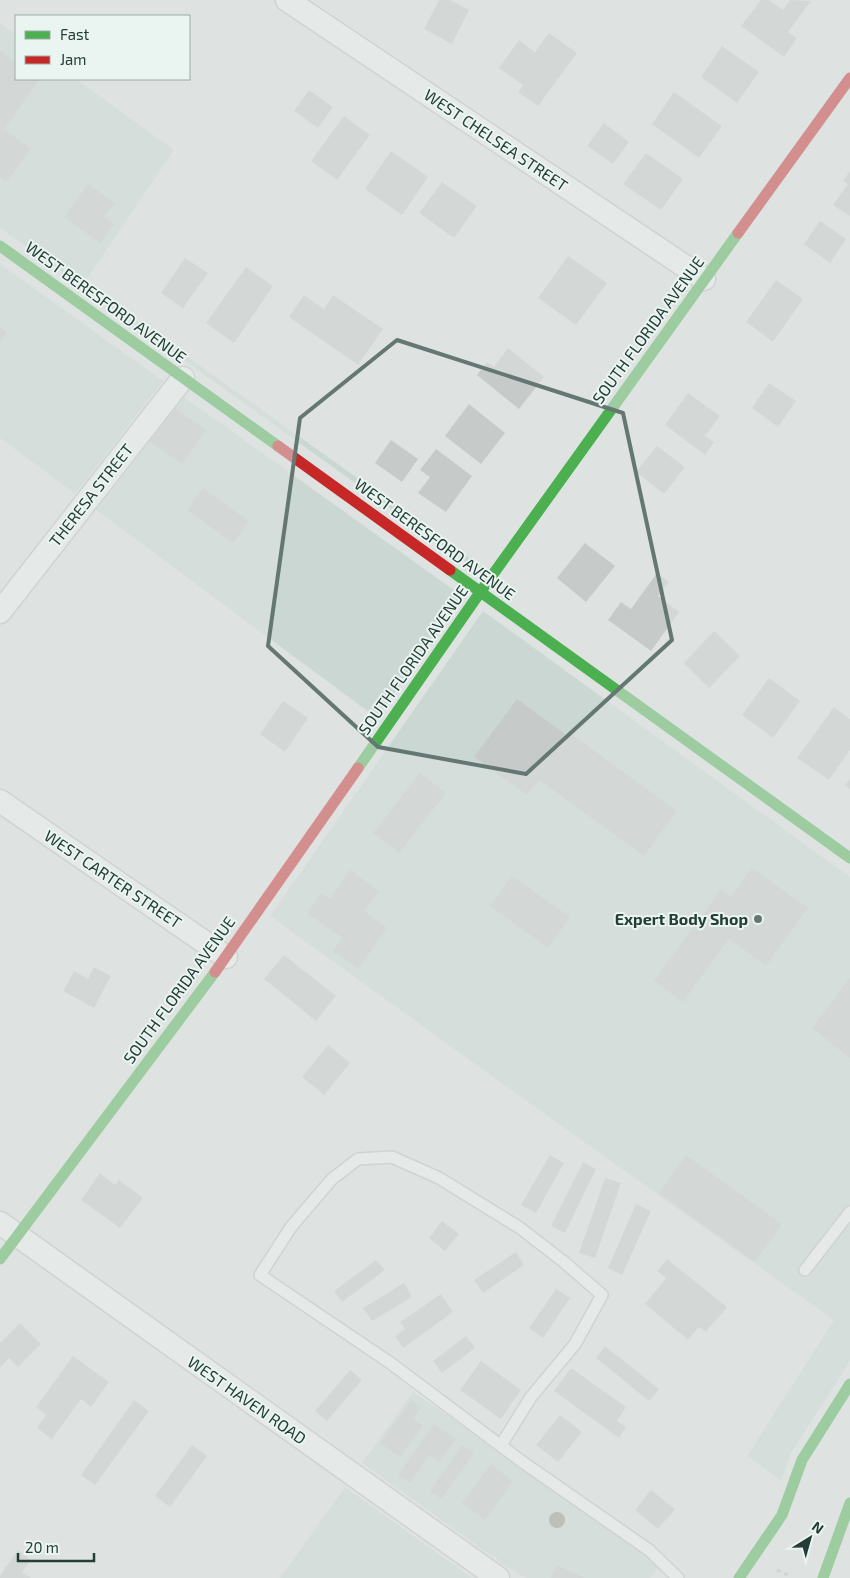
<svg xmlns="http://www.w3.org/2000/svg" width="850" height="1578" viewBox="0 0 850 1578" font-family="'Exo 2',sans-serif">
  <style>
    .built { fill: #cbd7d3 }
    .building { fill: #c6cbca }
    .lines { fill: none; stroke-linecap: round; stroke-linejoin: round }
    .lane-casing { stroke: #bcc1c0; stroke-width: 14 }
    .street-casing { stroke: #bcc1c0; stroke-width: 25 }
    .path { stroke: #bdc4c3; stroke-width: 3; stroke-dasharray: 4 4; stroke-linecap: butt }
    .lane { stroke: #edf0f0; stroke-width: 11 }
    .street { stroke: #edf0f0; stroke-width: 22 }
    .fast { stroke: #4caf50; stroke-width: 11 }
    .jam { stroke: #c62828; stroke-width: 11 }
    .tree { fill: #959681 }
    .marked { fill: none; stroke: #657773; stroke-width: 4; stroke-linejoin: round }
    .poi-dot { fill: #657773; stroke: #eaf4f1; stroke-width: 2 }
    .labels { text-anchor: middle; stroke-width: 4; stroke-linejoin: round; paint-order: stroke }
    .street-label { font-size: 16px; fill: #243d37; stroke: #eaf4f1 }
    .poi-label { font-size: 16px; font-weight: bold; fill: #243d37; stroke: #eaf4f1; text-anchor: end }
  </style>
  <rect width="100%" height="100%" fill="#dee3e2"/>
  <path class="built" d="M0,23L16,35V79H76L174,150L84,283L482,567L479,572L0,228Z
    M0,264L163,381L75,494L0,438Z
    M184,397L462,596L377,718L96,510Z
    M483,611L850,877V1361L791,1453L781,1481L747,1456L834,1320L525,1100L270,916Z
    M413,1392L664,1560L650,1578H526L502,1564L494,1556L493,1557L362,1463Z
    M345,1487L472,1578H280Z"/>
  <path class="building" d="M439,0H450L469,10L452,44L424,29Z
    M761,0H769L783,10L790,0L811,1L788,32L797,38L784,57L741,26Z
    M549,33L577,53L538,106L518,92L523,85L499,68L519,40L535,52Z
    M722,46L759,72L737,103L701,77Z
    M0,50L16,62V79H40L4,129L31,149L6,182L0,177Z
    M309,90L333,107L318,128L294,111Z
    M674,92L722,126L699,158L652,124Z
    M344,116L370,135L337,180L311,161Z
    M604,123L629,142L613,164L587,146Z
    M391,151L428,177L402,215L365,189Z
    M646,153L683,179L661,210L623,184Z
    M850,171V216L833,205L848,184L843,181Z
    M442,182L477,206L454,238L419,213Z
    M88,184L115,203L104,217L114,224L100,243L64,217Z
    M820,221L846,239L830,263L804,244Z
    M568,256L607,283L576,325L538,298Z
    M185,258L208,273L183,308L161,293Z
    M246,267L273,286L234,343L206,323Z
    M776,280L803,299L773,342L746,322Z
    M304,295L324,309L333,295L383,329L358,365L289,317Z
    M0,327L7,332L0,342Z
    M508,348L544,377L519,409L477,375L487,362L494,367Z
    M769,383L796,401L778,427L752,408Z
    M688,393L720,416L705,436L714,442L705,455L665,425Z
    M469,404L505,433L481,464L445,436Z
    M173,407L206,430L182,464L149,441Z
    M391,440L418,459L402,482L375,463Z
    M657,446L685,467L664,494L636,472Z
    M436,449L472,476L446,512L418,493L430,477L420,470Z
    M203,488L249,521L233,543L187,510Z
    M585,543L615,566L586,602L557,578Z
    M657,573L669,582L658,596L679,612L651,651L608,620L621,602L631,609Z
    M714,631L740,656L709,688L684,663Z
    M769,678L800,701L773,738L742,715Z
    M517,699L568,736L570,733L677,811L644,856L539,780L527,795L474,757Z
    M283,701L308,718L285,752L260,734Z
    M834,707L850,719V750L829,780L797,758Z
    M420,773L446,793L399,853L373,833Z
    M850,779V789L845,785Z
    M752,868L808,908L766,966L729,939L683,1002L654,981L721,889L731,897Z
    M350,870L379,891L364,911L387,928L358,969L333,951L342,938L307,913L321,893L330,899Z
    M512,876L570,917L548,948L490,906Z
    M284,955L336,996L316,1021L264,979Z
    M94,967L111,976L94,1008L63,991L74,971L88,979Z
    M850,978V1058L812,1028Z
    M328,1045L350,1063L324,1095L302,1077Z
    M550,1155L564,1163L536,1213L521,1205Z
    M686,1155L782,1224L755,1262L659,1193Z
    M583,1162L596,1169L565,1233L551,1226Z
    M100,1173L115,1185L119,1180L143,1198L120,1228L81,1200Z
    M605,1178L621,1183L595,1258L579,1253Z
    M636,1204L651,1211L622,1275L608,1268Z
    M442,1221L459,1234L445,1251L429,1238Z
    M516,1252L524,1265L483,1293L474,1280Z
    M667,1259L727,1307L706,1332L699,1327L688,1340L645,1304L666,1278L657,1271Z
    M376,1260L385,1270L342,1302L334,1291Z
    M404,1283L412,1297L372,1321L363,1308Z
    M556,1289L570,1298L543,1338L529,1328Z
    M441,1294L453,1312L403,1348L395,1336L405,1329L400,1322Z
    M20,1323L41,1344L18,1367L9,1358L0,1368V1343Z
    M466,1336L475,1348L442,1373L433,1361Z
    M605,1346L659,1389L649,1401L596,1358Z
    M73,1356L109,1382L91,1407L81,1399L52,1439L37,1428L46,1415L36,1407Z
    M481,1361L521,1390L501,1419L460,1390Z
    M571,1368L626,1407L617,1421L626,1427L619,1438L554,1391Z
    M350,1370L362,1380L327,1421L315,1411Z
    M134,1400L149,1411L95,1485L81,1475Z
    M411,1400L421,1408L413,1419L423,1426L400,1457L380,1443Z
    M560,1415L582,1432L558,1462L536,1445Z
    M434,1424L456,1439L439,1462L430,1455L410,1483L398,1475Z
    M192,1445L207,1456L170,1507L155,1496Z
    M462,1445L474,1453L441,1499L430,1491Z
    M491,1464L513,1481L485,1520L462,1503Z
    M651,1490L675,1509L658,1529L635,1510Z
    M18,1550L31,1560L22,1572L31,1578H0V1576Z
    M557,1565L585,1578H551Z"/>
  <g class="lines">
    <g class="lane-casing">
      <path id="lane" d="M805,1270L850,1212
        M501,1445L531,1397L575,1344L602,1295L564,1262L520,1228L439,1178L392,1157L358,1159L332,1179L291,1227L260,1275L389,1362L524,1463L649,1550L678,1578"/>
    </g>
    <g class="street-casing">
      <path id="street" d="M287,0L704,279
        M0,612L183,378
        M0,801L226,957
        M0,1223L498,1578"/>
    </g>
    <path class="path" d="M777,1570L788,1575"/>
    <use href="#lane" class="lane"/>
    <use href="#street" class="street"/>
    <path class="fast" d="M0,246L278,446
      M450,570L850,858
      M358,768L481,591L738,233
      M0,1259L215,972
      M739,1578L782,1515L802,1460L850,1384
      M823,1578L850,1503"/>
    <path class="jam" d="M738,233L850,78
      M278,446L450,570
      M215,972L358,768"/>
  </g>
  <circle class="tree" cx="557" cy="1520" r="8"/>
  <path d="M0 0H850V1578H0ZM397,340L623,413L672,640L526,774L378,747L268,646L300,418Z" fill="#dee3e2" fill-opacity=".55" fill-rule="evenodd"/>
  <path class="marked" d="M397,340L623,413L672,640L526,774L378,747L268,646L300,418Z"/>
  <circle class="poi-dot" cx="758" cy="919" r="5"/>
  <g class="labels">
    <g class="street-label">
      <text transform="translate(496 140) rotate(34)" y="6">WEST CHELSEA STREET</text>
      <text transform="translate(106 302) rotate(36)" y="6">WEST BERESFORD AVENUE</text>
      <text transform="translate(648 330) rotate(-54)" y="6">SOUTH FLORIDA AVENUE</text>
      <text transform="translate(91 495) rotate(-52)" y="6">THERESA STREET</text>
      <text transform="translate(435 539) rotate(36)" y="6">WEST BERESFORD AVENUE</text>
      <text transform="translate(413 660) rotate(-55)" y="6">SOUTH FLORIDA AVENUE</text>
      <text transform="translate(113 879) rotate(34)" y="6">WEST CARTER STREET</text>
      <text transform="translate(179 990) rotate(-54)" y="6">SOUTH FLORIDA AVENUE</text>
      <text transform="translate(247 1400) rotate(35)" y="6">WEST HAVEN ROAD</text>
    </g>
    <g class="poi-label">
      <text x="748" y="925">Expert Body Shop</text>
    </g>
  </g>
  <rect x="15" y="15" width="175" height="65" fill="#eaf4f1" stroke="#9baba7"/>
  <rect x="25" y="31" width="25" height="8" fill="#4caf50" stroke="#9baba7"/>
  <text x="60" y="40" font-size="15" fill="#243d37">Fast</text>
  <rect x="25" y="56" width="25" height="8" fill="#c62828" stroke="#9baba7"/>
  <text x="60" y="65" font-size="15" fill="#243d37">Jam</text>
  <g transform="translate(810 1538) rotate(37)" stroke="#eaf4f1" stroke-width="4" paint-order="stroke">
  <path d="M0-4L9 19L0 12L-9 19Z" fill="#243d37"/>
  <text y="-8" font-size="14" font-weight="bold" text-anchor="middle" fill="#243d37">N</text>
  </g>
  <path d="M18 1553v8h76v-8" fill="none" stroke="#243d37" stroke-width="2.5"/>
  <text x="25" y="1553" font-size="15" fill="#243d37" stroke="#eaf4f1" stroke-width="4" paint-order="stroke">20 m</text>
</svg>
